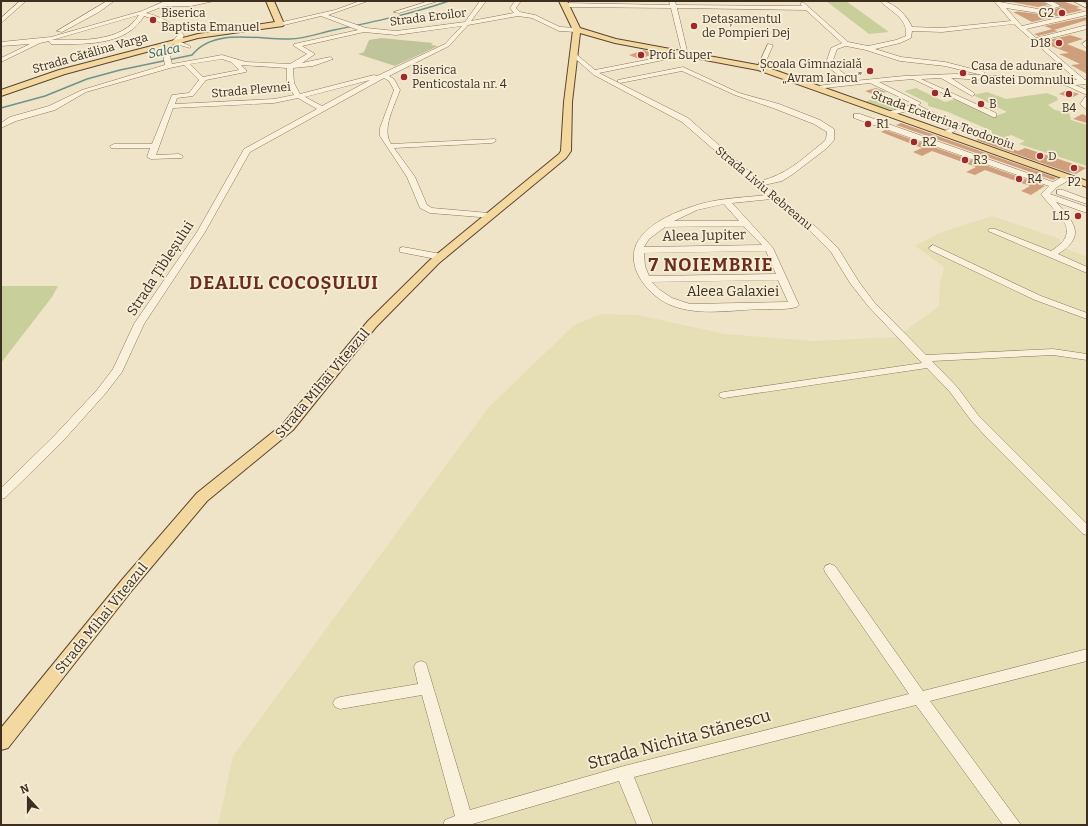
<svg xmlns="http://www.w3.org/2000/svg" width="1088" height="826" viewBox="0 0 1088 826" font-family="Bitter,serif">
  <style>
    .farmland { fill: #e6deb5 }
    .green { fill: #c9cf9b }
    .cemetery { fill: #bfc49a }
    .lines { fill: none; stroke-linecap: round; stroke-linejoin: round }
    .stream { stroke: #6f938a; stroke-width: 1.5 }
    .building { fill: #cf9f7d }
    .minor-casing { stroke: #8d765c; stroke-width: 1 }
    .major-casing { stroke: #5b4430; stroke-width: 2 }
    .minor { fill: #faf1dc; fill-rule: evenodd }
    .major { fill: #f3d9a0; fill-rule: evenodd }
    .poi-dot { fill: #9e2a2b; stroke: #f7eed8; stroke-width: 1.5 }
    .labels { text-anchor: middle; stroke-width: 3.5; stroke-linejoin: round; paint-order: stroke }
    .far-poi-label { font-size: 12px; fill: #3d2e20; stroke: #f7eed8; text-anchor: start }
    .far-street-label { font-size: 12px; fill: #3d2e20; stroke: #f7eed8 }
    .far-water-label { font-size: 13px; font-style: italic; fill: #2f5d5a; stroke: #f7eed8 }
    .street-label { font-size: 14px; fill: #3d2e20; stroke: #f7eed8 }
    .near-street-label { font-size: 17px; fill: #3d2e20; stroke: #f7eed8 }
    .district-label { font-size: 18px; font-weight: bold; letter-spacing: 1px; fill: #6b2e1e; stroke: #f7eed8 }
  </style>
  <rect width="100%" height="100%" fill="#f0e4c8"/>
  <path class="farmland" d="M992,216L1060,239V246L1087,257V825H218L233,756L488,408L574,325L602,314L638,315L725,334L813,341L897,337L939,306L940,283L944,267L915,246L939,233Z"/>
  <path class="green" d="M826,1H846L889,32L869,34Z
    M916,88L945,102L956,99L995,116L1007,112L973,95L987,92L1006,99L1047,93L1057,97L1058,100L1048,105L1055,110L1069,113L1071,120L1087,125V166L1019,144L1025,141L1011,135L1005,138L992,134V131L948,112L928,106V103L904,91Z
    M877,98L903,109L894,112L863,102Z
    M1,286H58L52,297L1,363Z"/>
  <path class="cemetery" d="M381,38L433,43L431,45L438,46L395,66L358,54L364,52L369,40Z"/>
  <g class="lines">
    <path class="stream" d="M1,108L45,96L87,79L120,70L192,55C214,27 259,40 290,39C304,39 320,33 334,30C373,22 411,14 449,1"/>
  </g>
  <path class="building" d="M1006,1H1042L1048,5L1038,7Z
    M1054,1H1062L1080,7L1076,8L1083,10L1032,22L1013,12H1017L1015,11L1038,14L1062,7Z
    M1087,17V20L1054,30L1058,31L1038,36L1034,34L1052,29L1044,26Z
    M1070,35L1083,39L1067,44L1087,52V74L1071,65L1080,64L1059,54L1069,53L1046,44L1054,42L1049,40Z
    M644,50L654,54L639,59L629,55Z
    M876,88L886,92L875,95L865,91Z
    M1067,90L1079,94L1071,98L1059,94Z
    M1082,114L1087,116V123L1073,119Z
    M901,123L952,141L1057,178L1053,180L896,125Z
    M885,130L1045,186L1031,195L1021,191L1030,186L985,170L975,175L966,172L976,167L932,151L922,156L913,152L922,148L881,132Z
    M989,134L1001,138L993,142L1018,151L1025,148L1086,168L1076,174L1067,172L976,140Z"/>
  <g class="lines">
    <g class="minor-casing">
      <path id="minor" d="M20,1H26L1,23V18Z
        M107,1H114L99,12L62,32L57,31Z
        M165,1H214L191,6H164L146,13C161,17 174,23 184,35L181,42L190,46V48L173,43L172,42L178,35C169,26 157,20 144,16C126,47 82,44 51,44L49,41L40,43L1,62V58L30,44L1,46V42L51,37L142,11ZM139,15C122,43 81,40 52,40Z
        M360,1H368L328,15L366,28L396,31L465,22L480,1H486L471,21L514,13L510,8L515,1H521L516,8L520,12L535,15L560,27L577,28L580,30L577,32L559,31L532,18L518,16L468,25L449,46L389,76L394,79L400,90C395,105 381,129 391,144L495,139L496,141L492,143L394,148L415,177L427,205L432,208L489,213L493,216L492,218L430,213L420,208L407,177L380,136V128L394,90L389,81L384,78L250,152L205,232L144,324L122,372L105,394L62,442L5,498L1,499V488L54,436L97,390L113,369L134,324L197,232L244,149L317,109L298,98L274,103L173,108L156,155L179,154L183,156L182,158L151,159L147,157L150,148H111L110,146L114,144H152L172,95L189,93L199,80L184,65L170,68L86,92L55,110L16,121L1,128V123L10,117L49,106L82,90L165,65L162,50L157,46L160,44L168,49L172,64L222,55L246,62L290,64L307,54L294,46V44L358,30L321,16L280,26L277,24L278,23L335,10ZM462,26L445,44L377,76L374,75L300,94L294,83L293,68L313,66L333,59L330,57L302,63L315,54L302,46L364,32L396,35ZM222,59L231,62L239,70L203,77L190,64ZM241,65L287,68V83L294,95L274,99L175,104L177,98L193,96L206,80L246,72V70ZM370,80L322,106L305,97Z
        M429,1H438L399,13L394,12Z
        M669,1H675L676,5L802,6L800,4L803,2L848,42L868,46L896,40L906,36C908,18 891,12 880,1C893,1 907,15 912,27L942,28L1011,21L994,1L1038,9L1052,6L1043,1H1051L1061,6L1038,13L1006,8L1022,26L1087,11V15L1026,29L1036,38L1087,25V29L1039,41L1085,80H1087V84L1075,85L1087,90V95L1065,85L951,78L974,93V95L972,96L941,78L921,79L996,113V117H993L913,79L879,82L921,103L918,105L962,127L946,136H943V132L952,127L915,109L888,116V112L914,104L870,83L816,89L815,88L818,86L847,82L828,67L827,60L831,48L842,43L806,10L677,8L688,55L599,73L688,118L760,181C786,175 801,160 821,144L826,139L827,132L814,124L773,108L735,95L682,71L620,83L618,82V80L683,67L739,93L779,104L820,120L834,129V140L827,148L793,174L782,181L764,185L815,226L838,248L859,282L874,302L926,355L1053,349L1087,354V360L1053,355L932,361L958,388L978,415L1087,524V535L1083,534L987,438L970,419L950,392L927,368L724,398L720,397L719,395L720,393L724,392L922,363L868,306L850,283L831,252L809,230L771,199L732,203L773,248L799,305L797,307C786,310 773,309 761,309C733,310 700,316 673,306C650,298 623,267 638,241C648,224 673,213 691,207C715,198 741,198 766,195L682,122L594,75L571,55L576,54L595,70L682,53L671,8L564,7L561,5L564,3L670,5ZM1014,24L1077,80L955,74L904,76L854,81L834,66L833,60L837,49L846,46L866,50L900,61L945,66L982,75L985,73L984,72L945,62L901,57L875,49L900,43L911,38L912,31L942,32ZM724,204L739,221H674L697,210ZM743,226L762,245L644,247L649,239L665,227ZM766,251L776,274L649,276L645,266L644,253ZM778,280L788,302L690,304L672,298L660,290L652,282Z
        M1073,1H1081L1087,4V8Z
        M1087,40V49L1082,44Z
        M768,44L773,45L763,68L758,69L757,68Z
        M1087,96V110L1080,104L1085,97Z
        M854,114H860L1053,182L1065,175H1071V179L1057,187L1050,194L1087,207V213L1056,202C1074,222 1087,236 1058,254L1087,267V273L988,231L989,229H995L1051,251C1085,230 1056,215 1041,194L1049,186L854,118Z
        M1057,190H1063L1087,199V204L1057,194Z
        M933,245L1041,296L1087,313V319L1035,300L930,250L929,248Z
        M403,247L441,254L446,257L441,260L400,252V248Z
        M830,564L835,566L923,691L1087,649V661L930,701L1021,825H1003L916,705L634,777L653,825H637L619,781L469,825H443L445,820L455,816L422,695L340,709L335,707L333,703L335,699L340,697L418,684L414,667L416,663L421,661L426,663L470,810L624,766L909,694L825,572L824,569L825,566Z"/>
    </g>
    <g class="major-casing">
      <path id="major" d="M266,1H274L284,24L283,26L198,38L65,74L1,96V90L59,70L198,34L275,22Z
        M559,1H567L580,28L616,39L763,66L1087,181V187L758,70L615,43L580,33L572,102L571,151L566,158L439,263L376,327L293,430L207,501L133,589L8,748L1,750V728L121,581L197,493L283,424L368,321L431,259L559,154L561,151L564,102L573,30Z"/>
    </g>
    <use href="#minor" class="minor"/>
    <use href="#major" class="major"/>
  </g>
  <g class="poi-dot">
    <circle cx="1062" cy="13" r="4"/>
    <circle cx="153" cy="20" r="4"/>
    <circle cx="694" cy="26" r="4"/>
    <circle cx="1059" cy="43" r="4"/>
    <circle cx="641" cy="55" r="4"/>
    <circle cx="870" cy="71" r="4"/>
    <circle cx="963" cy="73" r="4"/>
    <circle cx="404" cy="77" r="4"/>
    <circle cx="935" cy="93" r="4"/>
    <circle cx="1069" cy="94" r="4"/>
    <circle cx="981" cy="104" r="4"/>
    <circle cx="868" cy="124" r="4"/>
    <circle cx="914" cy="142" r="4"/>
    <circle cx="1040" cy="156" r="4"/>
    <circle cx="965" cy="160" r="4"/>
    <circle cx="1074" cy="168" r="4"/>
    <circle cx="1019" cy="179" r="4"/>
    <circle cx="1078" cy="216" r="4"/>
  </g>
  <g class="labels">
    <g class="far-poi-label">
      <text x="161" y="17">Biserica<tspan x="161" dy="14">Baptista Emanuel</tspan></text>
      <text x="1054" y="17" text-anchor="end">G2</text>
      <text x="702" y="23">Detașamentul<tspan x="702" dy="14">de Pompieri Dej</tspan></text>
      <text x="1051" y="47" text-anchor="end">D18</text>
      <text x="649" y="59">Profi Super</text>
      <text x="862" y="68" text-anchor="end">Școala Gimnazială<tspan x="862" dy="14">„Avram Iancu”</tspan></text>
      <text x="971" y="70">Casa de adunare<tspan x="971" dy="14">a Oastei Domnului</tspan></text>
      <text x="412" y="74">Biserica<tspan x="412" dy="14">Penticostala nr. 4</tspan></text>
      <text x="943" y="97">A</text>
      <text x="989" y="108">B</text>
      <text x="1069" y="112" text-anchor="middle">B4</text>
      <text x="876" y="128">R1</text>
      <text x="922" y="146">R2</text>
      <text x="1048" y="160">D</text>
      <text x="973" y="164">R3</text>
      <text x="1027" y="183">R4</text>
      <text x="1074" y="186" text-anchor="middle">P2</text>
      <text x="1070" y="220" text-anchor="end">L15</text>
    </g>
    <g class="far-street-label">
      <text transform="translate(428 17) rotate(-7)" y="4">Strada Eroilor</text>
      <text transform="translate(90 53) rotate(-16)" y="4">Strada Cătălina Varga</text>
      <text transform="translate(251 90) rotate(-5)" y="4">Strada Plevnei</text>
      <text transform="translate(943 120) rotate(20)" y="4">Strada Ecaterina Teodoroiu</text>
      <text transform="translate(764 188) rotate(40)" y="4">Strada Liviu Rebreanu</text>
    </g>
    <g class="far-water-label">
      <text transform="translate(164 50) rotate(-12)" y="5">Salca</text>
    </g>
    <g class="street-label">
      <text transform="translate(704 235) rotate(-1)" y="5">Aleea Jupiter</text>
      <text transform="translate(160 268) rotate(-57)" y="5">Strada Țibleșului</text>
      <text x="733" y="296">Aleea Galaxiei</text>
      <text transform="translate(322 383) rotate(-50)" y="5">Strada Mihai Viteazul</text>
      <text transform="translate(101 618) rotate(-51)" y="5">Strada Mihai Viteazul</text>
    </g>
    <g class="near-street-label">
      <text transform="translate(679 739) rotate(-15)" y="6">Strada Nichita Stănescu</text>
    </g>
    <g class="district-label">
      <text x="711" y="271">7 NOIEMBRIE</text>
      <text x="284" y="289">DEALUL COCOȘULUI</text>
    </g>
  </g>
  <rect width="1088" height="826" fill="none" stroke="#3d2e20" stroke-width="4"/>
  <g transform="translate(28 798) rotate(339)" stroke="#f7eed8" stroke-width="3" paint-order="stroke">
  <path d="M0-3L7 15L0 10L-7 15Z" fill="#3d2e20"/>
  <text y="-6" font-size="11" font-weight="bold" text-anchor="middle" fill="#3d2e20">N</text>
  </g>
</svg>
